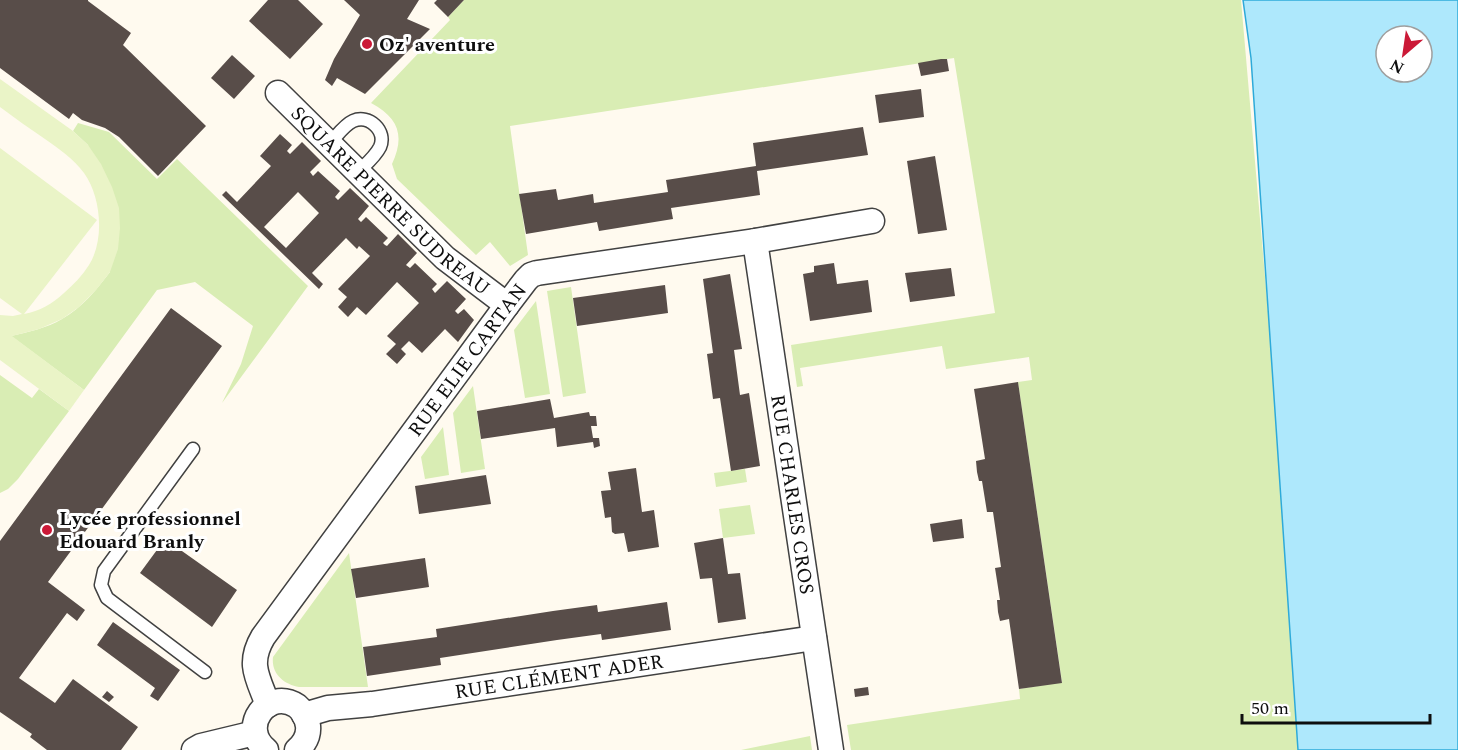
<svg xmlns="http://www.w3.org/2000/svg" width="1458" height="750" viewBox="0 0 1458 750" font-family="Spectral,serif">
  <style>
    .green { fill: #d9edb4 }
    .pitch { fill: #eaf4c7 }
    .water { fill: #aee8fc; stroke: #2eaad9; stroke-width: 1.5; fill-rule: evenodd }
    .building { fill: #584d49; fill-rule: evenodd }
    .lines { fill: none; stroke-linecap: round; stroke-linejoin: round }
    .lane-casing { stroke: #414141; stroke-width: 15 }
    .street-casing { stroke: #414141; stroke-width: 27 }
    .lane { stroke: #fff; stroke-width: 12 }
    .street { stroke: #fff; stroke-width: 24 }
    .poi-dot { fill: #cb1937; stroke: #fff; stroke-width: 2 }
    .labels { text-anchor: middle; stroke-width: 6; stroke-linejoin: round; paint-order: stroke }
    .poi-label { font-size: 20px; font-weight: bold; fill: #0e0e0e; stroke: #fff; text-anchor: start }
    .street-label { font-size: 20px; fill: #0e0e0e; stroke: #fff }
  </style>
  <rect width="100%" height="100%" fill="#fffaef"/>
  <path class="green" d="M464,0H1241L1271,346L1298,750H851L847,725L1020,699L1019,689L1062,682L1018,382L1032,380L1029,357L946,369L942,346L800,368L803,386L797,387L791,345L995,313L954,58L510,126L528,255L510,266L490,242L476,255L397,179L392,164C405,136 399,118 371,103L450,20L448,17Z
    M78,123L109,132L157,179L177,159L308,286L222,403L241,364L253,326L195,282L157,290L84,390L11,336C28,332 47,328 62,319C82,308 96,290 110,272L88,145L73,131Z
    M571,287L586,393L563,397L547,291Z
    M536,301L550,394L525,398L514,330Z
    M0,375L32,398L39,389L69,411L18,479L8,489L0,493Z
    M473,386L485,469L461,473L453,413Z
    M443,427L449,475L425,479L421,457Z
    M745,469L747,482L716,487L714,473Z
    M750,505L755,534L723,538L719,509Z
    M349,553L368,687H299C284,684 271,674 273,657Z
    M810,736L812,750H741Z"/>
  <path class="pitch" d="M0,79L73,131L88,145L101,164L112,187L119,208L120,228L118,249L110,272L96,290L79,307L62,319L39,329L12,336L84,390L69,411L0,360V315L13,316L22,314L0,298V148L97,220L24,314C40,311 52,304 64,293C73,285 82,276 89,265C105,240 101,196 84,173C74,159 59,149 45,139C30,129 15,118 0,107Z"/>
  <path class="water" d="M1243,0H1458V750H1298L1251,58ZM1386,36H1422V72H1386Z"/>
  <path class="building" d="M0,0H88V1L131,33L123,45L206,126L158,176L119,137L105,128L82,120L73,113L69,119L0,68Z
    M268,0H298L323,24L290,59L249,21Z
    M344,0H419L407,19L430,29L365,94L337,78L332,86L325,80L334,59L360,15Z
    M437,0H464L448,17L434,3Z
    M232,55L255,76L234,99L211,78Z
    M941,59H947L949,71L921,76L918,63Z
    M921,89L924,117L879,123L875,95Z
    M863,127L868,155L757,171L760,195L671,208L673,219L599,231L597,222L526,234L519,194L556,189L558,200L593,194L594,203L668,192L666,180L756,166L753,143Z
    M280,134L292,145L287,151L290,154L302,142L321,161L310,172L313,176L318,171L340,191L335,197L338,200L350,188L369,206L358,219L361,222L366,217L388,238L383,243L385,245L387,246L398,234L417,253L406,265L410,268L415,263L437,284L432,289L435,293L447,281L466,299L455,311L458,314L464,309L474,320L458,342L445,329L422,353L409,341L401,349L406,354L397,364L386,354L396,344L387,336L419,303L397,282L366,315L357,307L348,317L338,307L347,297L338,289L370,256L359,246L357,249L346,238L312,273L323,284L319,289L222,195L226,191L237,202L271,166L260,156ZM298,192L319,213L286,248L264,227Z
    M935,156L947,230L918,234L907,161Z
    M834,263L837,284L868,280L872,312L810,321L803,274L814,272V266Z
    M951,268L955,296L910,302L905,273Z
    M730,274L742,349L734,350L740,395L749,393L760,466L731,471L720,398L713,399L707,354L713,353L703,279Z
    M665,285L668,313L577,326L573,298Z
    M171,308L222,346L48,582L85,610L77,621L67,613L19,678L55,703L73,679L138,727L121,750H47L30,737L32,734L0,712V541Z
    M1018,382L1062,683L1019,689L1009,619L1000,621L998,612L997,600H1000L995,568L1001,567L993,512H987L982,481H979L977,472L976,461L985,459L974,389Z
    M550,399L554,418L589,412L590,416H596L597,426H591L593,438H599L600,446L594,448L593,442L557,447L555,428L481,439L477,411Z
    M636,468L642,512L654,510L659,547L628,552L624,533L615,534L612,532L611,517L605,518L601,491L611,490L608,472Z
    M486,475L491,504L419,514L415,486Z
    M962,519L964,538L933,542L930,524Z
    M723,538L728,574L740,573L746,619L718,623L712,578L700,579L694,543Z
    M165,539L237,590L212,627L140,573Z
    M425,558L429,587L356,598L351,569Z
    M667,602L671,630L602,640L601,634L557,640L440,658L441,665L367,676L363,647L437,637L436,629L553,611L597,605L598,612Z
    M113,622L180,670L158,701L150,696L155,688L97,645Z
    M868,687L869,695L855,697L854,689Z
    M107,691L114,697L109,702L102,697Z"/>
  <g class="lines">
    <g class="lane-casing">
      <path id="lane" d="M329,144C336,137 344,125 353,121C369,114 387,131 380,147C375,157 365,165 358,172
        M193,449L104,571L101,585L107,598L205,672"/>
    </g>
    <g class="street-casing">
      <g id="street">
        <path id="s1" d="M278,93L445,258L507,305"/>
        <path id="s2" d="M755,241L831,750"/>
        <path id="s3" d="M268,705C258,678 247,664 263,637L507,305L526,280L531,275L537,273L755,241L872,221"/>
        <path id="s4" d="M304,715L328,708L372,704L814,638"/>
        <path d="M194,750L201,746L255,733"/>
        <path d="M266,750C238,727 268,687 297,706C303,711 307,718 308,726C309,736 304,744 297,750"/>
      </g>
    </g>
    <use href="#lane" class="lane"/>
    <use href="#street" class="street"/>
  </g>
  <g class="poi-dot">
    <circle cx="367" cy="44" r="6"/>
    <circle cx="47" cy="530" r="6"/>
  </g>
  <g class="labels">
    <g class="poi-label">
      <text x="379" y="51">Oz' aventure</text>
      <text x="59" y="525">Lycée professionnel<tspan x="59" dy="23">Edouard Branly</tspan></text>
    </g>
    <g class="street-label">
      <text dy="7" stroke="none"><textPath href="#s1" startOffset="156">SQUARE PIERRE SUDREAU</textPath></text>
      <text dy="7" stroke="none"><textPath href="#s3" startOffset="416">RUE ELIE CARTAN</textPath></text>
      <text dy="7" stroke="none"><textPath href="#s2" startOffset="256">RUE CHARLES CROS</textPath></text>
      <text dy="7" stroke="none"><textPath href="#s4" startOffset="258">RUE CLÉMENT ADER</textPath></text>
    </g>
  </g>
  <g transform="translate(1404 54) rotate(209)"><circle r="28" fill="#ffffff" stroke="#9f9f9f" stroke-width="1.5"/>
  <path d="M0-4.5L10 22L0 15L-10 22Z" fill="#cb1937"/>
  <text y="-9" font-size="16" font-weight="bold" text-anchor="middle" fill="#0e0e0e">N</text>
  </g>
  <path d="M1242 714v9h188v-9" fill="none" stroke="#0e0e0e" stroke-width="3"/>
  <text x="1251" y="714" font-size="18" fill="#0e0e0e" stroke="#ffffff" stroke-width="4.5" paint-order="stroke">50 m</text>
</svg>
